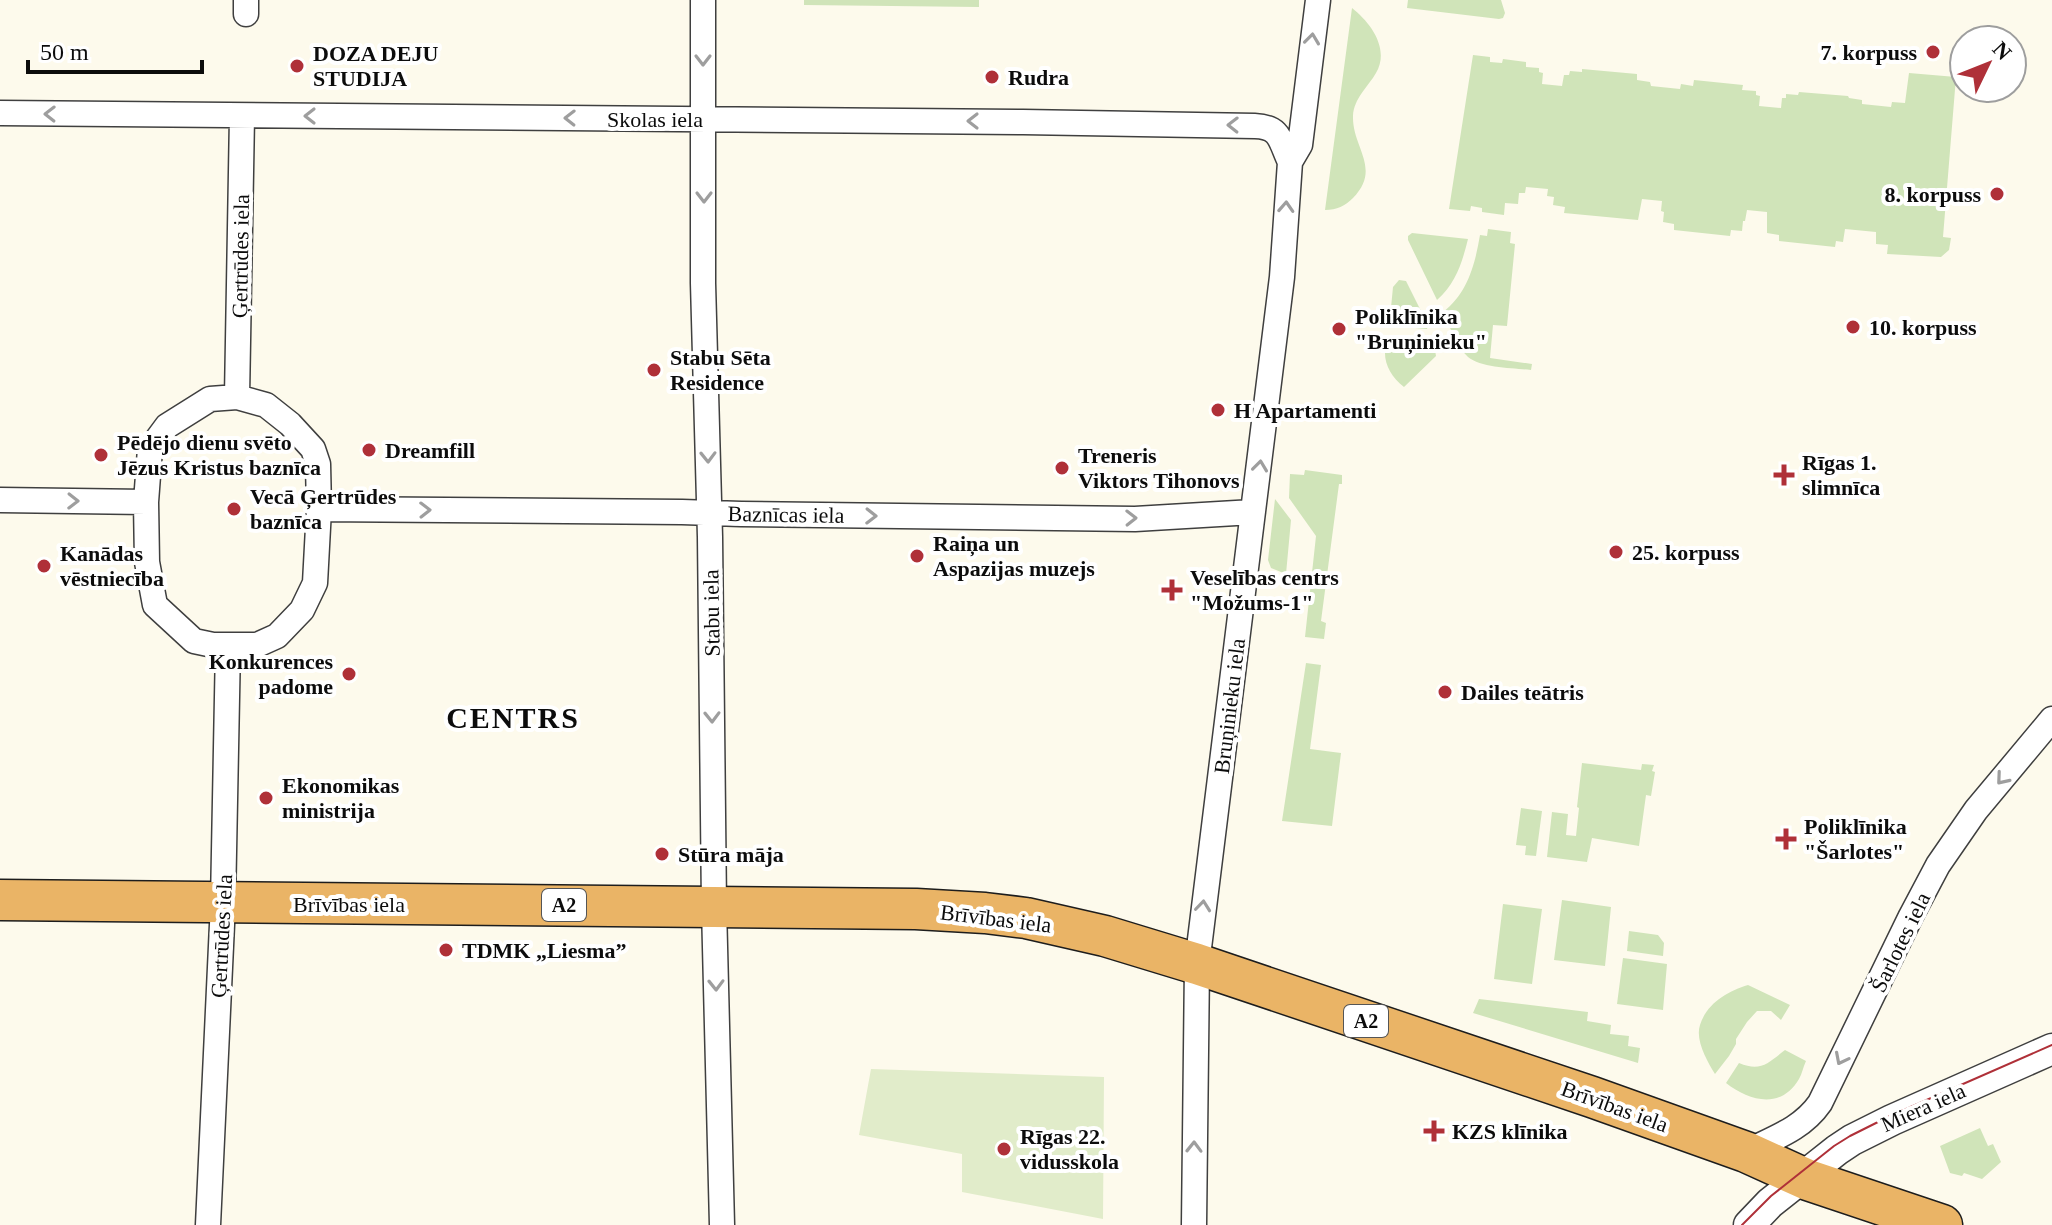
<svg xmlns="http://www.w3.org/2000/svg" width="2052" height="1225" viewBox="0 0 2052 1225" font-family="Georgia,serif">
  <style>
    .green { fill: #d0e4b9 }
    .pitch { fill: #e1ecca }
    .lines { fill: none; stroke-linecap: round; stroke-linejoin: round }
    .minor-casing { stroke: #3f3f3f; stroke-width: 27 }
    .tertiary-casing { stroke: #3f3f3f; stroke-width: 33 }
    .trunk-casing { stroke: #1d1d1d; stroke-width: 43 }
    .minor { stroke: #fff; stroke-width: 24 }
    .tertiary { stroke: #fff; stroke-width: 30 }
    .trunk { stroke: #eab466; stroke-width: 40 }
    .tram { stroke: #af3038; stroke-width: 2 }
    .oneway { stroke: #9e9e9e }
    .poi-dot { fill: #af3038; stroke: #fff; stroke-width: 3 }
    .labels { text-anchor: middle; stroke-width: 8; stroke-linejoin: round; paint-order: stroke }
    .shield { fill: #fff; stroke: #555; stroke-width: 2 }
    .shield-label { font-size: 20px; font-weight: bold; fill: #0c0c0c }
    .poi-label { font-size: 22px; font-weight: bold; fill: #0c0c0c; stroke: #fff; text-anchor: start }
    .street-label { font-size: 22px; fill: #0c0c0c; stroke: #fff }
    .district-label { font-size: 30px; font-weight: bold; letter-spacing: 2px; fill: #0c0c0c; stroke: #fff }
  </style>
  <rect width="100%" height="100%" fill="#fdfaec"/>
  <path class="green" d="M804,0H979V7L804,5Z
    M1408,0H1501L1505,13L1503,18L1499,19L1407,8Z
    M1352,8C1371,23 1390,49 1376,73C1368,87 1354,98 1353,116C1352,148 1382,168 1353,198C1345,206 1337,210 1325,210Z
    M1473,55L1490,57V62L1502,63L1503,59L1526,62V67L1539,68V72L1543,73L1542,84L1562,86L1564,75H1569L1570,71L1582,72V69L1637,74V80L1650,82L1651,86L1680,89L1681,84L1693,86L1694,80L1743,85L1742,90L1756,91V95L1760,96L1759,106L1781,108L1782,98H1786V94L1798,95L1799,92L1848,96L1849,98L1862,100V104L1891,107L1892,102L1905,103L1909,73L1956,77L1943,237L1951,238L1949,250L1941,257L1887,254L1888,245L1876,244V232L1845,229L1843,242L1836,241L1835,247L1779,241V235L1767,233V212L1747,210L1745,221H1743L1742,231L1731,230L1730,236L1674,230V224L1663,222L1664,212L1661,211L1662,201L1642,199L1638,220L1564,213L1565,207L1553,205L1554,197L1547,196L1548,189L1526,187L1525,193H1519L1518,204L1505,203L1504,215L1482,212V208L1471,206L1470,211L1449,209Z
    M1488,229L1511,232L1510,243L1515,244L1507,326L1493,325L1490,358L1532,364L1531,370C1514,368 1481,368 1468,357C1456,346 1450,326 1443,312C1468,293 1475,264 1480,235L1487,236Z
    M1412,233L1468,239C1462,263 1456,283 1437,300L1408,240V236Z
    M1399,280L1406,281L1428,325L1427,329L1403,327L1391,322L1390,318L1393,287Z
    M1395,340L1428,345L1435,350L1436,356L1404,387C1390,376 1382,361 1386,344Z
    M1305,470L1342,475V484H1339L1321,621L1326,623L1324,639L1305,637L1316,536L1289,498L1290,474L1304,475Z
    M1275,499L1291,520L1286,574L1271,568L1268,560Z
    M1306,663L1321,665L1310,749L1341,753L1332,826L1282,821Z
    M1582,763L1641,770L1642,764L1654,765L1652,771L1655,772L1651,796L1646,795L1639,846L1592,838L1587,862L1547,857L1552,812L1568,814L1566,835L1576,836L1579,808L1577,807Z
    M1521,808L1542,811L1536,856L1525,855L1526,846L1516,845Z
    M1562,900L1611,907L1605,966L1554,960Z
    M1503,904L1542,909L1532,984L1494,979Z
    M1629,931L1658,935L1664,943L1663,956L1627,951Z
    M1623,958L1667,964L1663,1010L1617,1004Z
    M1748,985L1790,1005L1781,1020L1771,1011H1757L1747,1022L1736,1039V1044L1729,1056L1715,1074C1707,1061 1695,1040 1700,1025C1707,1003 1728,991 1748,985Z
    M1479,999L1588,1012L1587,1021L1611,1025L1610,1034L1629,1036L1628,1046L1640,1048L1638,1063L1473,1013Z
    M1785,1050L1806,1061C1803,1067 1802,1074 1799,1079C1781,1110 1749,1101 1726,1083L1739,1063C1761,1072 1768,1063 1785,1050Z
    M1980,1128L1988,1146L1993,1144L2001,1162L1982,1179L1964,1173L1962,1176L1950,1173L1940,1146Z"/>
  <path class="pitch" d="M871,1069L1104,1077L1103,1219L962,1192V1154L859,1135Z"/>
  <g class="lines">
    <g class="minor-casing">
      <path id="minor" d="M703,0V283L710,537L714,907L722,1225
        M246,14V0
        M0,113L1023,122L1255,126C1281,127 1280,141 1290,162
        M237,397L266,405L290,424L313,449L318,464L319,509L315,583L302,610L277,636L257,645H213L194,641L155,605L147,562L146,502L150,449L167,426L210,399Z
        M237,397L242,116
        M0,500L146,502
        M319,509L682,512L741,514L1135,519L1253,512
        M1746,1152C1774,1138 1802,1129 1820,1103L1911,916L1938,865L1976,810L2052,719
        M208,1225L223,903L228,646
        M1194,1225L1197,964L1282,277L1290,162L1300,145L1318,0"/>
    </g>
    <g class="tertiary-casing">
      <path id="tertiary" d="M1749,1225L1770,1203L1837,1150L1852,1140L1892,1120L2052,1049"/>
    </g>
    <g class="trunk-casing">
      <path id="trunk" d="M0,900L916,909L985,913L1026,918L1105,936L1197,964L1592,1097L1746,1152L1808,1180L1942,1225"/>
    </g>
    <use href="#minor" class="minor"/>
    <use href="#tertiary" class="tertiary"/>
    <use href="#trunk" class="trunk"/>
    <path class="tram" d="M1742,1225L1771,1196L1834,1146L1850,1136L1890,1116L2052,1045"/>
  </g>
  <defs><path id="oneway-chevron" d="M-2-3.5L2.5 0L-2 3.5" fill="none" stroke-width="1.6" stroke-linecap="round" stroke-linejoin="round" transform="scale(2)"/></defs>
  <g class="oneway">
    <use href="#oneway-chevron" transform="translate(1312 39) rotate(-83)"/>
    <use href="#oneway-chevron" transform="translate(703 60) rotate(90)"/>
    <use href="#oneway-chevron" transform="translate(50 114) rotate(-179)"/>
    <use href="#oneway-chevron" transform="translate(310 116) rotate(-180)"/>
    <use href="#oneway-chevron" transform="translate(570 118) rotate(-179)"/>
    <use href="#oneway-chevron" transform="translate(973 121) rotate(-180)"/>
    <use href="#oneway-chevron" transform="translate(1233 125) rotate(-179)"/>
    <use href="#oneway-chevron" transform="translate(704 197) rotate(90)"/>
    <use href="#oneway-chevron" transform="translate(1286 207) rotate(-87)"/>
    <use href="#oneway-chevron" transform="translate(708 457) rotate(89)"/>
    <use href="#oneway-chevron" transform="translate(1260 466) rotate(-83)"/>
    <use href="#oneway-chevron" transform="translate(73 501) rotate(1)"/>
    <use href="#oneway-chevron" transform="translate(425 510) rotate(-1)"/>
    <use href="#oneway-chevron" transform="translate(871 516) rotate(1)"/>
    <use href="#oneway-chevron" transform="translate(1131 518) rotate(-1)"/>
    <use href="#oneway-chevron" transform="translate(712 717) rotate(89)"/>
    <use href="#oneway-chevron" transform="translate(2002 779) rotate(130)"/>
    <use href="#oneway-chevron" transform="translate(1203 906) rotate(-84)"/>
    <use href="#oneway-chevron" transform="translate(716 985) rotate(89)"/>
    <use href="#oneway-chevron" transform="translate(1841 1059) rotate(117)"/>
    <use href="#oneway-chevron" transform="translate(1194 1147) rotate(-89)"/>
  </g>
  <g class="poi-dot">
    <circle cx="1933" cy="52" r="8"/>
    <circle cx="297" cy="66" r="8"/>
    <circle cx="992" cy="77" r="8"/>
    <circle cx="1997" cy="194" r="8"/>
    <circle cx="1853" cy="327" r="8"/>
    <circle cx="1339" cy="329" r="8"/>
    <circle cx="654" cy="370" r="8"/>
    <circle cx="1218" cy="410" r="8"/>
    <circle cx="369" cy="450" r="8"/>
    <circle cx="101" cy="455" r="8"/>
    <circle cx="1062" cy="468" r="8"/>
    <path d="M1780 463h8v8h8v8h-8v8h-8v-8h-8v-8h8z"/>
    <circle cx="234" cy="509" r="8"/>
    <circle cx="1616" cy="552" r="8"/>
    <circle cx="917" cy="556" r="8"/>
    <circle cx="44" cy="566" r="8"/>
    <path d="M1168 578h8v8h8v8h-8v8h-8v-8h-8v-8h8z"/>
    <circle cx="349" cy="674" r="8"/>
    <circle cx="1445" cy="692" r="8"/>
    <circle cx="266" cy="798" r="8"/>
    <path d="M1782 827h8v8h8v8h-8v8h-8v-8h-8v-8h8z"/>
    <circle cx="662" cy="854" r="8"/>
    <circle cx="446" cy="950" r="8"/>
    <path d="M1430 1119h8v8h8v8h-8v8h-8v-8h-8v-8h8z"/>
    <circle cx="1004" cy="1149" r="8"/>
  </g>
  <g class="labels">
    <g class="shield">
      <rect x="542" y="889" width="44" height="32" rx="6"/>
      <rect x="1344" y="1005" width="44" height="32" rx="6"/>
    </g>
    <g class="shield-label">
      <text x="564" y="912">A2</text>
      <text x="1366" y="1028">A2</text>
    </g>
    <g class="poi-label">
      <text x="1917" y="60" text-anchor="end">7. korpuss</text>
      <text x="313" y="61">DOZA DEJU<tspan x="313" dy="25">STUDIJA</tspan></text>
      <text x="1008" y="85">Rudra</text>
      <text x="1981" y="202" text-anchor="end">8. korpuss</text>
      <text x="1355" y="324">Poliklīnika<tspan x="1355" dy="25">"Bruņinieku"</tspan></text>
      <text x="1869" y="335">10. korpuss</text>
      <text x="670" y="365">Stabu Sēta<tspan x="670" dy="25">Residence</tspan></text>
      <text x="1234" y="418">H Apartamenti</text>
      <text x="117" y="450">Pēdējo dienu svēto<tspan x="117" dy="25">Jēzus Kristus baznīca</tspan></text>
      <text x="385" y="458">Dreamfill</text>
      <text x="1078" y="463">Treneris<tspan x="1078" dy="25">Viktors Tihonovs</tspan></text>
      <text x="1802" y="470">Rīgas 1.<tspan x="1802" dy="25">slimnīca</tspan></text>
      <text x="250" y="504">Vecā Ģertrūdes<tspan x="250" dy="25">baznīca</tspan></text>
      <text x="933" y="551">Raiņa un<tspan x="933" dy="25">Aspazijas muzejs</tspan></text>
      <text x="1632" y="560">25. korpuss</text>
      <text x="60" y="561">Kanādas<tspan x="60" dy="25">vēstniecība</tspan></text>
      <text x="1190" y="585">Veselības centrs<tspan x="1190" dy="25">"Možums-1"</tspan></text>
      <text x="333" y="669" text-anchor="end">Konkurences<tspan x="333" dy="25">padome</tspan></text>
      <text x="1461" y="700">Dailes teātris</text>
      <text x="282" y="793">Ekonomikas<tspan x="282" dy="25">ministrija</tspan></text>
      <text x="1804" y="834">Poliklīnika<tspan x="1804" dy="25">"Šarlotes"</tspan></text>
      <text x="678" y="862">Stūra māja</text>
      <text x="462" y="958">TDMK „Liesma”</text>
      <text x="1452" y="1139">KZS klīnika</text>
      <text x="1020" y="1144">Rīgas 22.<tspan x="1020" dy="25">vidusskola</tspan></text>
    </g>
    <g class="street-label">
      <text x="655" y="127">Skolas iela</text>
      <text transform="translate(240 256) rotate(-89)" y="8">Ģertrūdes iela</text>
      <text transform="translate(786 514) rotate(1)" y="8">Baznīcas iela</text>
      <text transform="translate(711 613) rotate(-91)" y="8">Stabu iela</text>
      <text transform="translate(1229 706) rotate(-83)" y="8">Bruņinieku iela</text>
      <text x="349" y="912">Brīvības iela</text>
      <text transform="translate(996 918) rotate(7)" y="8">Brīvības iela</text>
      <text transform="translate(221 936) rotate(-87)" y="8">Ģertrūdes iela</text>
      <text transform="translate(1900 942) rotate(-64)" y="8">Šarlotes iela</text>
      <text transform="translate(1615 1106) rotate(20)" y="8">Brīvības iela</text>
      <text transform="translate(1923 1107) rotate(-24)" y="8">Miera iela</text>
    </g>
    <g class="district-label">
      <text x="513" y="728">CENTRS</text>
    </g>
  </g>
  <g transform="translate(1988 64) rotate(47)"><circle r="38" fill="#ffffff" stroke="#9e9e9e" stroke-width="2"/>
  <path d="M0-6L14 30L0 20L-14 30Z" fill="#af3038"/>
  <text y="-12" font-size="22" font-weight="bold" text-anchor="middle" fill="#0c0c0c">N</text>
  </g>
  <path d="M28 60v12h174v-12" fill="none" stroke="#0c0c0c" stroke-width="4"/>
  <text x="40" y="60" font-size="24" fill="#0c0c0c" stroke="#ffffff" stroke-width="6" paint-order="stroke">50 m</text>
</svg>
